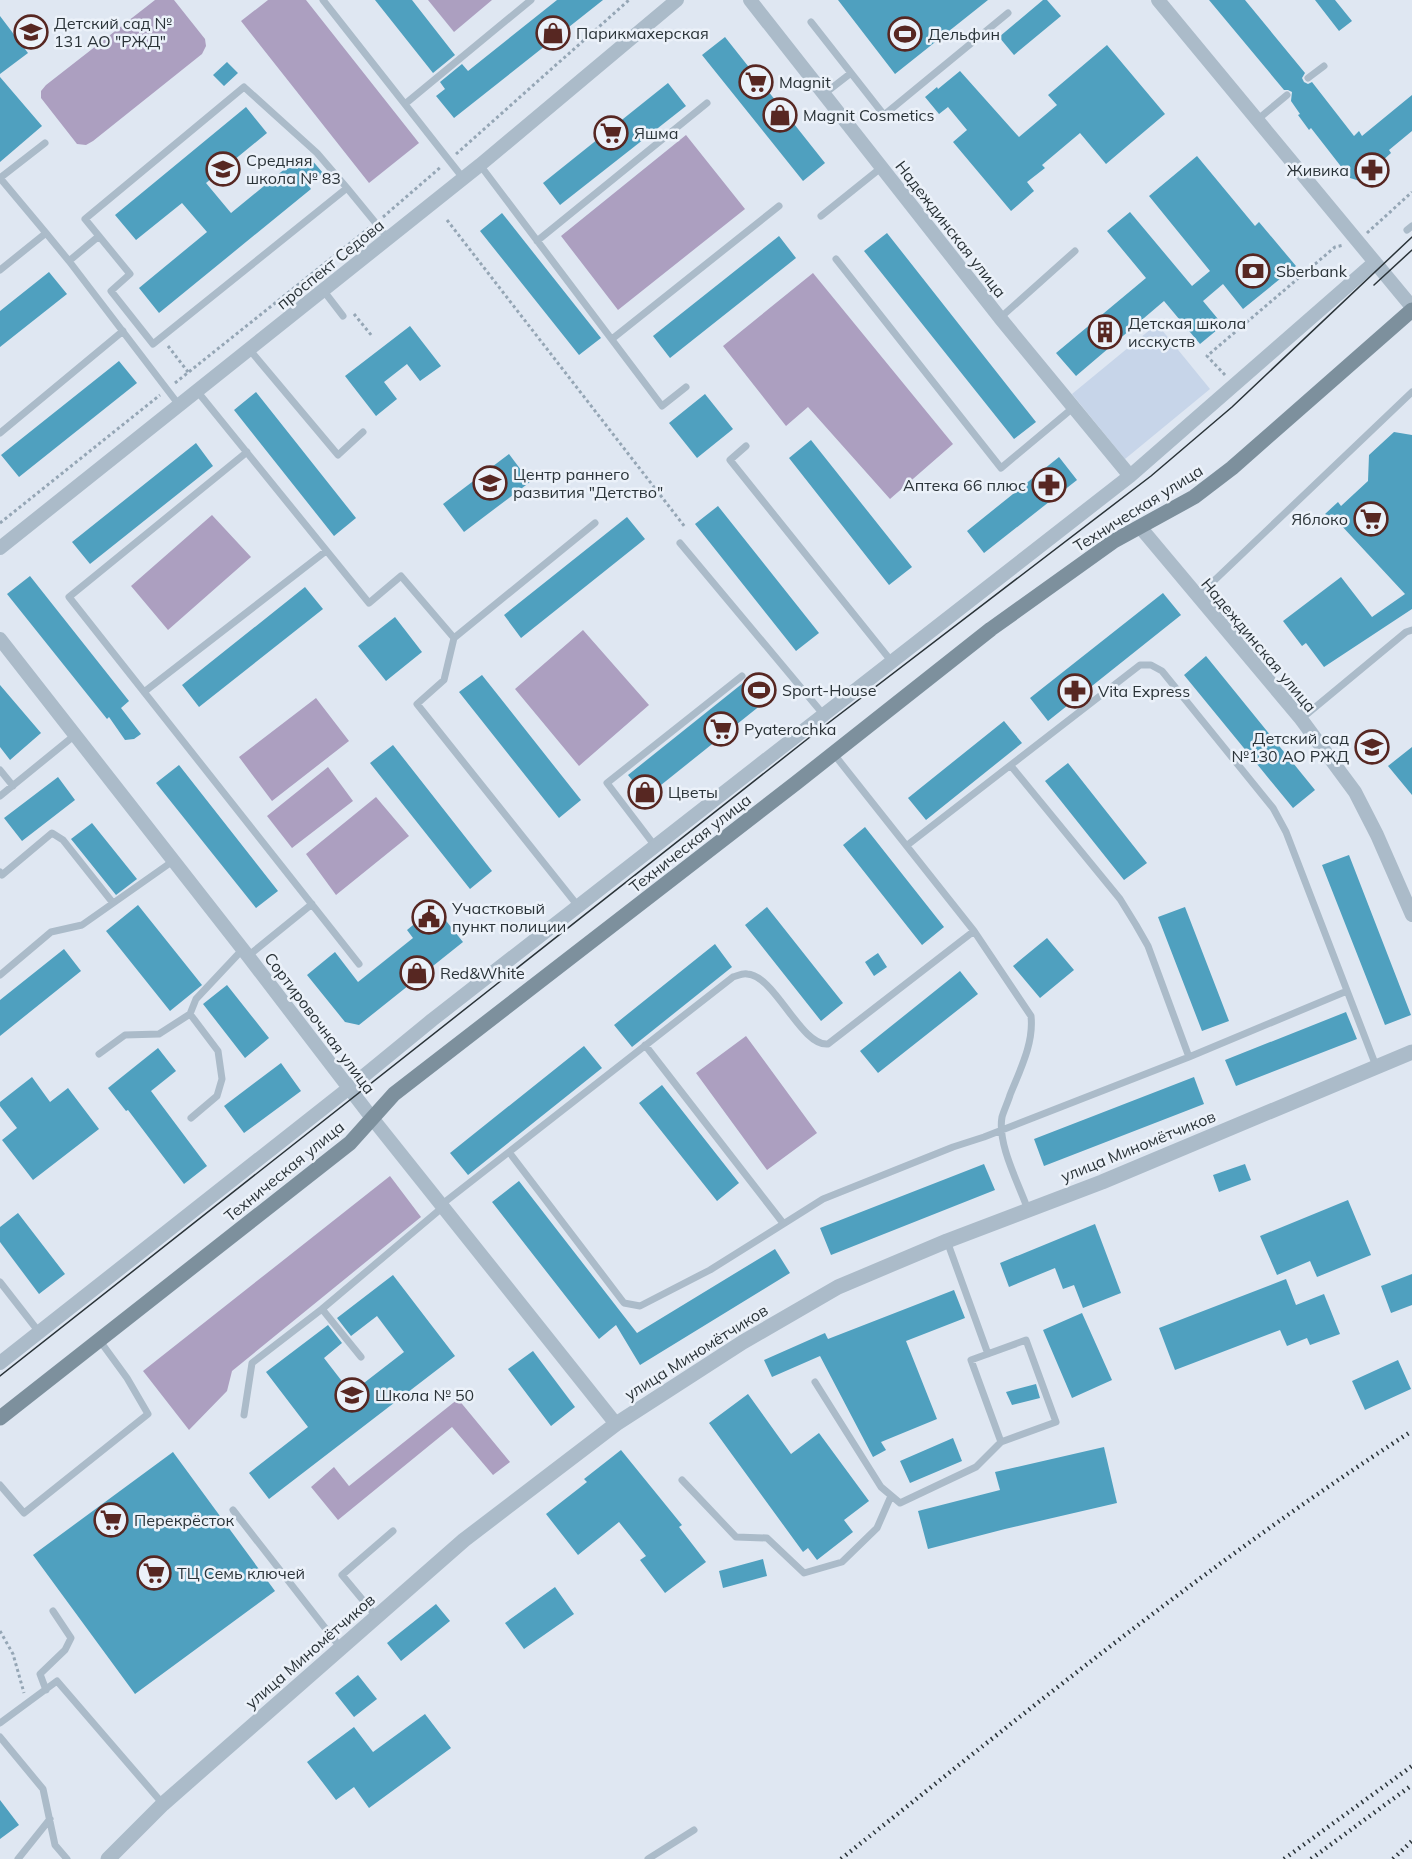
<svg xmlns="http://www.w3.org/2000/svg" width="1412" height="1859" viewBox="0 0 1412 1859" font-family="Mulish,sans-serif">
  <style>
    .green { fill: #ac9fc0 }
    .plaza { fill: #c7d5e9 }
    .building { fill: #4fa0bf }
    .lines { fill: none; stroke-linecap: round; stroke-linejoin: round }
    .path { stroke: #95a6b5; stroke-width: 3; stroke-dasharray: 3 3; stroke-linecap: butt }
    .service { stroke: #abbbc9; stroke-width: 7 }
    .minor { stroke: #abbbc9; stroke-width: 14 }
    .tertiary { stroke: #abbbc9; stroke-width: 15 }
    .secondary { stroke: #7d909d; stroke-width: 15 }
    .tram { stroke: #2a3338; stroke-width: 1.5 }
    .rail { stroke: #2a3338; stroke-width: 4.5; stroke-dasharray: 1.5 4.5; stroke-linecap: butt }
    .labels { text-anchor: middle; stroke-width: 5; stroke-linejoin: round; paint-order: stroke }
    .poi-label { font-size: 16px; fill: #2a3338; stroke: #ebf1f9; text-anchor: start }
    .street-label { font-size: 16px; fill: #2a3338; stroke: #ebf1f9 }
  </style>
  <rect width="100%" height="100%" fill="#dfe7f2"/>
  <path class="green" d="M155,0H174L205,39L206,46L202,54L93,141L86,145L77,144L41,98V91L46,85Z
    M268,0H306L419,143L369,183L241,21Z
    M428,0H492L454,32Z
    M686,135L745,209L618,310L561,236Z
    M813,273L953,444L890,499L808,407L786,426L723,346Z
    M212,515L251,557L168,630L131,586Z
    M583,630L649,705L579,766L515,689Z
    M316,698L349,741L272,801L239,757Z
    M328,767L353,801L292,848L267,816Z
    M376,797L409,836L336,895L306,854Z
    M746,1036L817,1133L767,1170L696,1073Z
    M390,1176L421,1217L232,1371L227,1391L189,1430L143,1371Z
    M458,1399L510,1462L493,1475L452,1427L338,1520L311,1487L334,1467L349,1486Z"/>
  <path class="plaza" d="M1157,324L1210,389L1125,459L1072,394Z"/>
  <path class="building" d="M375,0H412L455,55L433,73Z
    M557,0H603L454,118L436,96L445,89L440,82L462,64L468,71Z
    M838,0H988L895,74Z
    M1043,0H1047L1061,16L1014,55L999,37Z
    M1209,0H1245L1305,73L1302,78L1304,82L1308,84L1312,82L1354,136L1359,131L1362,136L1412,95V131L1389,150L1391,153L1381,162L1384,164L1372,175L1370,172L1360,181L1350,178L1311,128L1309,130L1298,115L1300,114L1291,101L1292,92L1288,90H1284Z
    M1315,0H1335L1352,21L1339,31Z
    M0,16L28,53L0,74Z
    M725,37L825,163L803,181L702,55Z
    M1107,45L1165,114L1106,164L1080,133L1042,165L1045,168L1027,182L1034,191L1011,211L953,142L967,130L948,107L939,114L925,97L937,87L938,89L960,71L1019,137L1057,105L1048,95Z
    M227,62L238,73L224,86L213,75Z
    M0,77L42,126L0,162Z
    M668,83L686,106L560,205L543,183Z
    M246,107L267,133L206,183L231,213L292,163L297,169L310,158L323,173L308,185L311,189L159,313L139,288L207,232L182,203L136,240L115,215Z
    M1197,156L1255,226L1259,222L1296,266L1243,309L1223,284L1203,301L1223,325L1200,344L1164,301L1076,376L1056,353L1146,278L1107,231L1130,212L1192,286L1210,271L1149,196Z
    M502,213L601,338L579,355L480,231Z
    M887,233L1036,422L1014,439L864,251Z
    M779,236L796,258L670,358L653,336Z
    M49,272L67,294L0,347V311Z
    M410,326L441,366L420,381L407,364L384,382L397,399L376,416L345,376Z
    M119,361L137,383L19,477L1,455Z
    M256,392L356,518L334,536L234,410Z
    M705,394L733,429L697,458L669,423Z
    M1394,432L1412,435V609L1324,667L1306,643L1302,646L1283,621L1341,577L1372,617L1405,594L1340,524L1337,526L1325,514L1338,502L1341,506L1368,481L1369,455Z
    M811,440L912,567L889,585L789,458Z
    M196,443L213,466L90,564L72,542Z
    M509,454L530,482L464,532L443,504Z
    M1059,457L1077,480L984,553L967,531Z
    M718,506L819,633L796,651L695,524Z
    M627,517L645,539L521,638L504,615Z
    M30,576L129,701L121,708L141,734L134,739L125,740L109,717L107,719L7,594Z
    M305,587L323,609L199,707L182,685Z
    M1163,593L1181,615L1048,721L1030,698Z
    M395,617L422,652L386,681L358,646Z
    M1206,656L1315,790L1293,808L1184,675Z
    M482,675L581,800L559,818L459,692Z
    M753,675L771,697L646,797L628,775Z
    M0,685L41,733L10,760L0,747Z
    M1004,721L1022,743L926,820L908,798Z
    M393,745L492,871L470,889L370,763Z
    M1412,747V795L1388,766Z
    M1068,763L1147,863L1124,880L1045,781Z
    M179,765L278,891L256,908L156,783Z
    M58,777L75,800L22,841L4,818Z
    M92,823L137,879L116,895L71,839Z
    M865,827L944,927L922,945L843,845Z
    M1349,855L1411,1015L1385,1025L1322,865Z
    M138,905L202,985L170,1011L106,931Z
    M435,907L463,942L359,1025L345,1022L307,975L335,952L358,982L413,938L407,930Z
    M767,907L843,1003L821,1021L745,925Z
    M1185,907L1229,1021L1202,1031L1158,917Z
    M1047,938L1074,970L1040,998L1013,966Z
    M715,944L732,967L632,1047L614,1025Z
    M64,949L81,971L0,1036V1000Z
    M878,953L887,967L874,976L865,962Z
    M960,971L978,994L878,1073L860,1051Z
    M227,985L269,1038L245,1058L203,1004Z
    M1346,1012L1357,1039L1236,1086L1225,1060Z
    M584,1046L602,1068L468,1175L450,1153Z
    M158,1048L176,1071L151,1091L207,1166L184,1184L128,1110L126,1111L108,1088Z
    M281,1063L301,1091L244,1133L224,1106Z
    M32,1077L50,1102L68,1088L99,1129L33,1180L2,1140L17,1128L0,1106V1102Z
    M1194,1077L1204,1104L1044,1166L1034,1139Z
    M662,1085L739,1183L717,1201L639,1103Z
    M984,1164L995,1190L831,1255L820,1228Z
    M1245,1164L1251,1180L1219,1192L1213,1175Z
    M519,1181L637,1333L775,1249L790,1273L640,1365L616,1325L599,1339L492,1202Z
    M1348,1200L1371,1255L1317,1277L1310,1261L1277,1275L1260,1236Z
    M18,1213L65,1274L39,1294L0,1242V1227Z
    M1095,1224L1121,1293L1083,1308L1074,1285L1063,1289L1055,1268L1009,1287L1000,1263Z
    M1412,1274V1305L1391,1313L1381,1286Z
    M393,1275L455,1356L269,1499L249,1473L308,1427L266,1372L328,1325L342,1343L324,1358L351,1393L404,1352L377,1316L351,1336L337,1318Z
    M1286,1279L1296,1305L1324,1294L1340,1334L1310,1345L1307,1338L1287,1346L1280,1330L1175,1370L1159,1328Z
    M954,1290L965,1318L906,1341L937,1419L881,1442L886,1450L873,1457L820,1356L772,1377L764,1360L825,1333L828,1339Z
    M1082,1313L1112,1380L1072,1398L1043,1330Z
    M533,1351L575,1407L551,1426L508,1369Z
    M1398,1360L1411,1389L1365,1410L1352,1381Z
    M1036,1384L1040,1398L1012,1405L1006,1392Z
    M748,1394L791,1454L819,1433L869,1501L844,1520L853,1532L817,1560L808,1548L803,1552L709,1423Z
    M953,1438L962,1461L910,1483L900,1461Z
    M1104,1447L1117,1503L1005,1529L928,1549L918,1511L1000,1490L995,1472Z
    M621,1450L682,1525L679,1527L706,1562L665,1593L640,1560L646,1556L619,1522L578,1555L546,1514L587,1482L584,1479Z
    M173,1452L275,1591L135,1694L33,1555Z
    M763,1559L767,1576L723,1588L719,1571Z
    M555,1587L574,1614L524,1649L505,1623Z
    M436,1604L450,1621L401,1661L387,1643Z
    M358,1675L377,1699L354,1717L335,1693Z
    M425,1714L451,1748L369,1808L354,1787L336,1800L307,1762L354,1727L373,1752Z
    M0,1800L19,1825L0,1839Z"/>
  <g class="lines">
    <path class="path" d="M456,154L629,0
      M383,217L442,166
      M447,220L685,527
      M1367,233L1412,192
      M354,314L372,336
      M168,346L188,372
      M1225,375L1207,356L1335,247L1344,245
      M175,383L369,228
      M0,523L160,395
      M0,1631L13,1654L24,1693"/>
    <path class="service" d="M323,0L463,178
      M811,22L884,115L1008,13
      M1308,78L1324,66
      M824,94L851,73
      M405,104L531,0
      M1257,120L1287,95
      M480,165L662,406L686,387
      M0,178L46,233
      M0,178L45,143
      M347,188L317,153L244,87L85,219L130,274L111,291L153,344L347,188L388,238
      M821,216L882,167
      M1407,230L1412,226
      M537,241L707,103
      M836,259L1001,468L1074,407
      M69,261L99,236
      M0,270L46,233L69,261L179,405
      M323,290L343,316
      M1000,318L1075,251
      M612,339L779,206
      M249,349L338,455L363,432
      M197,391L369,603L401,576L454,638L595,523
      M0,433L123,331
      M746,446L730,460L892,662
      M247,452L69,597L359,964
      M680,543L823,714
      M1197,597L1412,392
      M454,638L444,680L417,704L578,906
      M144,692L326,551
      M1301,719L1406,632L1412,630
      M833,753L974,931L1031,1016C1034,1043 1020,1070 1010,1095C1008,1102 1004,1110 1002,1117C997,1144 1019,1184 1028,1210
      M1011,766L1120,899L1136,925L1148,946L1189,1057
      M0,770L13,786
      M0,796L75,735
      M910,843L1140,665H1151L1162,671L1273,808L1286,832L1376,1066
      M655,846L607,783L742,676
      M0,872L2,875L52,833L63,840L113,903
      M248,956L312,904
      M0,975L51,932L82,925L173,861
      M645,1045L783,1223
      M99,1054L125,1035L159,1034L190,1014
      M191,1118L217,1096L222,1079L218,1051L190,1014L196,999L243,949
      M509,1152L624,1303L640,1306L710,1270L823,1199L953,1147L984,1137L1189,1057L1347,991
      M441,1205L733,977C737,976 743,973 747,974C775,975 801,1047 828,1044L974,931
      M947,1241L988,1354
      M0,1282L39,1332
      M361,1357L322,1309L443,1207
      M815,1382L881,1487L900,1503L976,1467L1001,1442L1056,1422L1026,1340L971,1360L1001,1442
      M244,1415L252,1363L322,1309
      M682,1480L736,1537L767,1538L804,1573L842,1562L877,1528L891,1496
      M0,1485L24,1513L148,1414L127,1378L100,1341
      M233,1510L340,1647
      M376,1616L342,1575L393,1531
      M46,1690L40,1674L65,1650L71,1638L53,1611
      M0,1723L57,1681L163,1804
      M0,1737L43,1789L55,1845L67,1859
      M18,1859L50,1819
      M648,1859L694,1830"/>
    <path class="minor" d="M750,0L1000,318L1130,476
      M1158,0L1412,307
      M1140,527L1301,719L1355,792L1377,835L1412,915
      M0,548L480,165L677,0
      M0,639L248,956L372,1118L616,1424
      M0,1363L349,1088L432,1020L1130,476L1375,262"/>
    <path class="tertiary" d="M108,1859L163,1804L464,1540L616,1424L743,1342L838,1287L947,1241L1102,1182L1412,1052"/>
    <path class="secondary" d="M0,1418L350,1143L394,1094L796,783L991,629L1114,541L1194,497L1232,468L1412,310"/>
    <path class="tram" d="M1374,285L1412,250
      M0,1376L810,737L1151,476L1232,407L1412,237"/>
    <path class="rail" d="M841,1859C1027,1711 1212,1560 1412,1431
      M1284,1859L1412,1766
      M1311,1859L1412,1785
      M1393,1859L1412,1841"/>
  </g>
  <defs>
    <g id="school-ring" transform="scale(1.725)"><circle r="9.5" fill="#ebf1f9" stroke="#572722" stroke-width="1.5"/><path d="M0-5L7-2L0 1L-7-2ZM-4 1L0 2.5L4 1V4Q0 6-4 4Z" fill="#572722"/></g>
    <g id="shop-ring" transform="scale(1.725)"><circle r="9.5" fill="#ebf1f9" stroke="#572722" stroke-width="1.5"/><path d="M-5-2.5h2.3a2.7 3.5 0 0 1 5.4 0H5L5.5 6h-11ZM-1.5-2.5h3a1.5 2.3 0 0 0-3 0Z" fill="#572722"/></g>
    <g id="stadium-ring" transform="scale(1.725)"><circle r="9.5" fill="#ebf1f9" stroke="#572722" stroke-width="1.5"/><path d="M0-5a6.5 5 0 1 0 0 10a6.5 5 0 1 0 0-10ZM-3.5-1.8h7v3.6h-7Z" fill="#572722"/></g>
    <g id="supermarket-ring" transform="scale(1.725)"><circle r="9.5" fill="#ebf1f9" stroke="#572722" stroke-width="1.5"/><path d="M-6-5.5h2.5l.6 2H6L4.5 2H-2.5L-4.4-4H-6ZM-1.5 3.2a1.3 1.3 0 1 0 .1 0ZM3 3.2a1.3 1.3 0 1 0 .1 0Z" fill="#572722"/></g>
    <g id="pharmacy-ring" transform="scale(1.725)"><circle r="9.5" fill="#ebf1f9" stroke="#572722" stroke-width="1.5"/><path d="M-2-6h4v4h4v4h-4v4h-4v-4h-4v-4h4Z" fill="#572722"/></g>
    <g id="bank-ring" transform="scale(1.725)"><circle r="9.5" fill="#ebf1f9" stroke="#572722" stroke-width="1.5"/><path d="M-6-4H6V4H-6ZM0-2.3a2.3 2.3 0 1 0 0 4.6a2.3 2.3 0 1 0 0-4.6Z" fill="#572722"/></g>
    <g id="building-ring" transform="scale(1.725)"><circle r="9.5" fill="#ebf1f9" stroke="#572722" stroke-width="1.5"/><path d="M-4-6H4V6H1V3H-1V6H-4ZM-2.5-4.3h1.7v1.8h-1.7ZM.8-4.3h1.7v1.8H.8ZM-2.5-1h1.7V.8h-1.7ZM.8-1h1.7V.8H.8Z" fill="#572722"/></g>
    <g id="civic-ring" transform="scale(1.725)"><circle r="9.5" fill="#ebf1f9" stroke="#572722" stroke-width="1.5"/><path d="M-.6-6.5H3V-4.5H.6V-3L4-1V1h2V6H-6V1h2V-1L-.6-3ZM-1.2 2.5V6h2.4V2.5Z" fill="#572722"/></g>
  </defs>
  <g fill-rule="evenodd">
    <use href="#school-ring" x="31" y="32"/>
    <use href="#shop-ring" x="553" y="33"/>
    <use href="#stadium-ring" x="905" y="34"/>
    <use href="#supermarket-ring" x="756" y="82"/>
    <use href="#shop-ring" x="780" y="115"/>
    <use href="#supermarket-ring" x="611" y="133"/>
    <use href="#school-ring" x="223" y="169"/>
    <use href="#pharmacy-ring" x="1372" y="170"/>
    <use href="#bank-ring" x="1253" y="271"/>
    <use href="#building-ring" x="1105" y="332"/>
    <use href="#school-ring" x="490" y="483"/>
    <use href="#pharmacy-ring" x="1049" y="485"/>
    <use href="#supermarket-ring" x="1371" y="519"/>
    <use href="#stadium-ring" x="759" y="690"/>
    <use href="#pharmacy-ring" x="1075" y="691"/>
    <use href="#supermarket-ring" x="721" y="729"/>
    <use href="#school-ring" x="1372" y="747"/>
    <use href="#shop-ring" x="645" y="792"/>
    <use href="#civic-ring" x="429" y="917"/>
    <use href="#shop-ring" x="417" y="973"/>
    <use href="#school-ring" x="352" y="1395"/>
    <use href="#supermarket-ring" x="111" y="1520"/>
    <use href="#supermarket-ring" x="154" y="1573"/>
  </g>
  <g class="labels">
    <g class="poi-label">
      <text x="54" y="29">Детский сад №<tspan x="54" dy="18">131 АО "РЖД"</tspan></text>
      <text x="576" y="39">Парикмахерская</text>
      <text x="928" y="40">Дельфин</text>
      <text x="779" y="88">Magnit</text>
      <text x="803" y="121">Magnit Cosmetics</text>
      <text x="634" y="139">Яшма</text>
      <text x="246" y="166">Средняя<tspan x="246" dy="18">школа № 83</tspan></text>
      <text x="1349" y="176" text-anchor="end">Живика</text>
      <text x="1276" y="277">Sberbank</text>
      <text x="1128" y="329">Детская школа<tspan x="1128" dy="18">исскуств</tspan></text>
      <text x="513" y="480">Центр раннего<tspan x="513" dy="18">развития "Детство"</tspan></text>
      <text x="1026" y="491" text-anchor="end">Аптека 66 плюс</text>
      <text x="1348" y="525" text-anchor="end">Яблоко</text>
      <text x="782" y="696">Sport-House</text>
      <text x="1098" y="697">Vita Express</text>
      <text x="744" y="735">Pyaterochka</text>
      <text x="1349" y="744" text-anchor="end">Детский сад<tspan x="1349" dy="18">№130 АО РЖД</tspan></text>
      <text x="668" y="798">Цветы</text>
      <text x="452" y="914">Участковый<tspan x="452" dy="18">пункт полиции</tspan></text>
      <text x="440" y="979">Red&amp;White</text>
      <text x="375" y="1401">Школа № 50</text>
      <text x="134" y="1526">Перекрёсток</text>
      <text x="177" y="1579">ТЦ Семь ключей</text>
    </g>
    <g class="street-label">
      <text transform="translate(951 229) rotate(52)" y="6">Надеждинская улица</text>
      <text transform="translate(330 264) rotate(-39)" y="6">проспект Седова</text>
      <text transform="translate(1138 508) rotate(-32)" y="6">Техническая улица</text>
      <text transform="translate(1259 645) rotate(50)" y="6">Надеждинская улица</text>
      <text transform="translate(690 843) rotate(-38)" y="6">Техническая улица</text>
      <text transform="translate(320 1023) rotate(53)" y="6">Сортировочная улица</text>
      <text transform="translate(1138 1146) rotate(-22)" y="6">улица Миномётчиков</text>
      <text transform="translate(284 1171) rotate(-39)" y="6">Техническая улица</text>
      <text transform="translate(696 1352) rotate(-32)" y="6">улица Миномётчиков</text>
      <text transform="translate(310 1651) rotate(-41)" y="6">улица Миномётчиков</text>
    </g>
  </g>
</svg>
